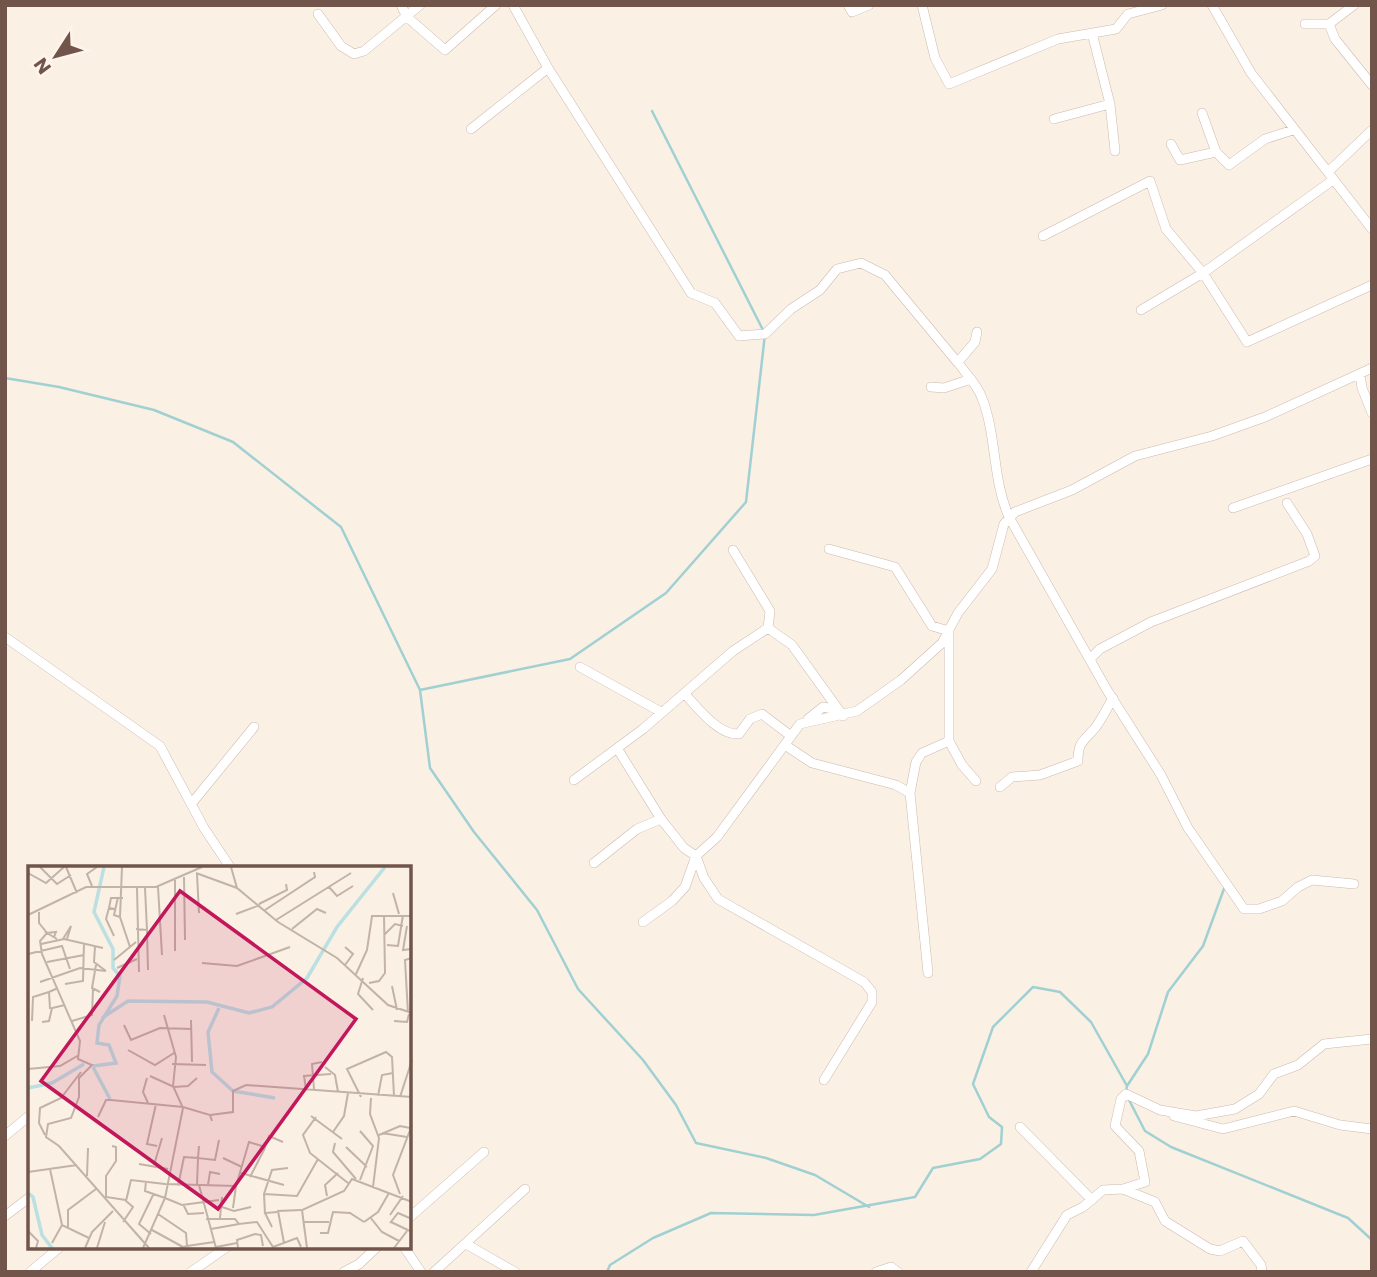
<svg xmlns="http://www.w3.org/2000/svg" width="1377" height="1277" viewBox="0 0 1377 1277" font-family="Poppins,sans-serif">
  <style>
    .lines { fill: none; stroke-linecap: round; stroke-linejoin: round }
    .stream { stroke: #a1d0d3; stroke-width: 2.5 }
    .minor-casing { stroke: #cdb9ae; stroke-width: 10 }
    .minor { stroke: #fff; stroke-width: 9 }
    .inset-river { fill: none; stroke: #bae0e2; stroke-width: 3.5 }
    .inset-road { fill: none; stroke: #c3b2a7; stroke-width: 2 }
    .view { fill: #c2185b; fill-opacity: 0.15; stroke: #c2185b; stroke-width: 3.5 }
    .inset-edge { fill: none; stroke: #71554b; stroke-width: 3.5 }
  </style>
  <rect width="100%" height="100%" fill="#faf0e4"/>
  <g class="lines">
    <path class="stream" d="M5,378L59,387L154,410L233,442L341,527L420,690L430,768L474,832L537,910L578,989L643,1060L676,1105L696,1143L766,1158L815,1175L869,1207
      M420,690L570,659L666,593L746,502L765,334L652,111
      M1127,1086L1148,1054L1168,992L1203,946L1225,886
      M1128,1098L1145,1131L1171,1147L1348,1218L1372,1240
      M607,1272L610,1265L653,1238L711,1213L814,1215L915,1197L933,1168L980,1159L1001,1144L1002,1127L989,1117L973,1084L993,1027L1033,987L1060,992L1091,1022L1127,1086L1126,1092"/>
    <g class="minor-casing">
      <path id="minor" d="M401,5L407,17L445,50L496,5
        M513,5L548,68L691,293L715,303L739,336L765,334L791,309L820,290L837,269L861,263L885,275L958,363
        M848,5L852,12L869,5
        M922,5L935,58L949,84L1058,39L1116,29L1128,14L1162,5
        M1212,5L1251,73L1372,229
        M318,14L341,46L354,54L364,51L420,5
        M1305,24H1329L1354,5
        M1329,24L1335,39L1372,85
        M1092,33L1110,104L1115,151
        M1202,113L1216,152L1229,165L1265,139L1293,130
        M1054,119L1110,104
        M471,129L548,68
        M1171,144L1180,160L1216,152
        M1328,172L1372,130
        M1043,236L1150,181L1166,229L1203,273L1333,180
        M1141,310L1203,273L1247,342L1372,285
        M977,332L975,342L958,362C966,375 977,384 982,398C997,436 992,479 1009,517L1107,690L1161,775L1188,828L1244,909H1259L1282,901L1298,887L1312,880L1354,884
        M1360,374L1362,388L1372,413
        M931,387L944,388L971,379
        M1233,508L1372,459
        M829,549L895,567L932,626L949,631V741L962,765L976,781
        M768,628L792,645L843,716
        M5,637L160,746L204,828L230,867
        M1090,659L1100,649L1151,622L1309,561L1315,556L1307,534L1287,503
        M580,667L661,712
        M685,694C697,707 719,736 739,734L750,719L762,714L791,736
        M808,719L823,707L838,710
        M785,745L812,763L896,785L910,793L928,973
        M617,748L661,819L684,848L696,856L704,878L718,899L864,982L872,992V1002L824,1080
        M574,780L643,729L733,651L768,628L770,611L733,550
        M1000,787L1012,777L1040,775L1078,761C1078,742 1083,742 1095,728C1102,719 1107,708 1113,698
        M910,793L916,762L922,753L949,741
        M192,803L254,727
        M594,863L637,829L661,819
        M643,922L672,901L685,887L696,856L717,837L800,724L857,711L901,680L942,643L958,613L992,569L1004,524L1015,512L1072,490L1135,456L1212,436L1265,417L1372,368
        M1174,1116L1223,1129L1294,1111L1340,1125L1372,1129
        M1020,1127L1092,1200
        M5,1136L30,1115
        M1123,1189L1155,1202L1165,1221L1210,1249L1220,1251L1243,1241L1261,1265L1262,1272
        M5,1216L30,1197
        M410,1217L484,1152
        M466,1244L515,1272
        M404,1247L421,1272
        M30,1272L60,1247
        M191,1272L227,1247
        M344,1272L359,1264L377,1247
        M434,1272L525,1189
        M876,1272L891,1267L898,1272
        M1031,1272L1067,1215L1083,1207L1103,1190L1123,1189L1145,1182L1139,1151L1115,1126L1121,1099L1126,1094L1160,1110L1196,1116L1235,1109L1259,1094L1274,1074L1298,1065L1324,1044L1372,1039"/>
    </g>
    <use href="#minor" class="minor"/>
  </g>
  <g transform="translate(28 866)">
    <rect width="383" height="383" fill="#faf0e4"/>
    <path class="inset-river" d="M191,142L180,166L184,206L205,225L247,232M74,152L100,135L179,136L221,147L244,141L279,112L309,61L357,1M65,200L88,197L81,179L69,177L71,159L89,130L92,110L85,102V83L66,46L76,1M65,201L82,233M0,222L24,217L56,198M0,327L5,331L14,369L24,382"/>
    <path class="inset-road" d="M12,1L29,18L43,9M38,1L49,27M94,1L92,51L102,81M203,1L209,22M0,7L18,17L36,1M168,7L209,22L250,56L309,92L360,139L384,147M169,8L171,47M156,11L157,74M147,14V85M64,20L59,8L69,1M130,21L134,89M301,21L309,30L325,20M109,22L111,106M365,27L371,48M90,31L86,49L92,51M231,38L259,24L258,18M81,42L78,53L86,70M87,43L81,42L83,32H95M237,44L287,11L286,6M11,46V57L19,67L12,75L14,88L52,175L50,193L64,199L51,212V231L43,252L20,258L18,271L31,280L121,382M208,48L232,39M0,49L58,21H128L174,1M248,54L323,7M379,60L375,84L383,83M108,63L119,64L117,22M264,63L289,43L298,47M119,65L120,104M356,69L367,58L375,60M26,71L28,66L19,67L29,73M35,73L43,60L39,73M13,78L36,73L75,82M359,79L370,80L375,49M67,81L66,96L78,105M317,81L325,88L317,99M0,88L34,80L42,103M86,94L108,76M19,96L56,89M174,97L209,100L262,81M68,99L64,122L72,126M89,102L109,93M328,108L339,84L344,50H384M335,112L330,128L345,144M12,116L52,102L78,105M341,117L351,115L357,107L356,49M37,118L55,115L56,77M364,120L369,144M22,143L21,126L30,122M380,147L377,94L384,92M163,154L164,196M4,155L5,131L21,126M44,155L64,149L65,123M366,155L379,156L381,148M14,156L21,155L24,142L37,139M96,159L103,174L132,162L163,163M100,184L127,199L146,187M144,198L178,199M297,201L307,209L310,226M0,203L32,200L51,189M122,210L146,221L160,220L169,212M119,212L115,226L120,237M278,223L276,210L303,208M286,223L284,198L294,196M350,230L354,209L365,207M333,231L319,203L358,186L364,191L366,230M372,231L384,194M343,232L342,248L351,272L345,321M128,238L119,278L129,280M182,249L205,246V225L218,219L384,231M283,250L314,273M70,251L78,234H83L155,241L182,249L184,255M288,251L275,269L282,287L320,317M305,266L316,250L320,227M354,267L379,271M17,269L11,257L12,242L33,232L53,206M351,269L372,260L382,262M307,277L305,286L328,313M84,280L88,281V295L78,310V331L98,334M318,281L339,301M195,292L214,301M111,298L140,303M126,299L134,272M22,303L34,359M0,306L49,299M213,307L256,319M59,310L60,282M222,311L237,282M332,314L345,280L332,265M118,315L117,325L137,332M137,318L208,320L221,276L237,281L241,270L255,276M169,319L170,292L187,294L191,274M171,319L188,382M180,319L182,306L192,308M150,320L156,291L170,292L171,280M236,328L269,330L290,293M372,328L365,309L384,259M299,330L297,319L310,307M137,332L154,339L191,334M155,338L160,348L176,347M191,340L206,345L223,341M205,342L208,320M130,348L158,367L159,380L152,382M237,348L236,328L244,304L260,302M362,349L375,330M342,351L354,366L371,375M192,352L194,331M178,353H207L211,358L229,356L245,381L269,372L273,381M95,356L105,341L98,335L103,314L137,318M275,356H301M336,356L350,346L361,327M363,356L384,366M362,357L370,347L384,353M40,361V344L68,323M244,361L237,347L249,346M183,363L211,358M124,364L155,381M0,365L10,375L8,382M292,367H300L305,346L322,347L336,356M123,368L111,358L126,327M24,377L34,359L61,372M256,377L250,345L273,344M159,380L186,376M188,381L209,377M57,382L64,366L85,345M69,382L77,356M115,382L137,332L155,242L145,220L148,191L136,149M210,382L209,374L227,368L233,369L235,380M279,382L274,344L316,325L324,313L384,336M366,382L379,365"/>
    <path class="view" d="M152,25L328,153L190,343L13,215Z"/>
    <rect width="383" height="383" class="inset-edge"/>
  </g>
  <rect width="1377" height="1277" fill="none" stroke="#71554b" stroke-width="14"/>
  <g transform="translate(56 56) rotate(234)" stroke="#fef4ea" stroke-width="5" paint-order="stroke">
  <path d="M0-5L12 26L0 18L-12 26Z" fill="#71554b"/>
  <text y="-10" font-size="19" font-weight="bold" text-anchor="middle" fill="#71554b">N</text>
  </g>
</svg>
